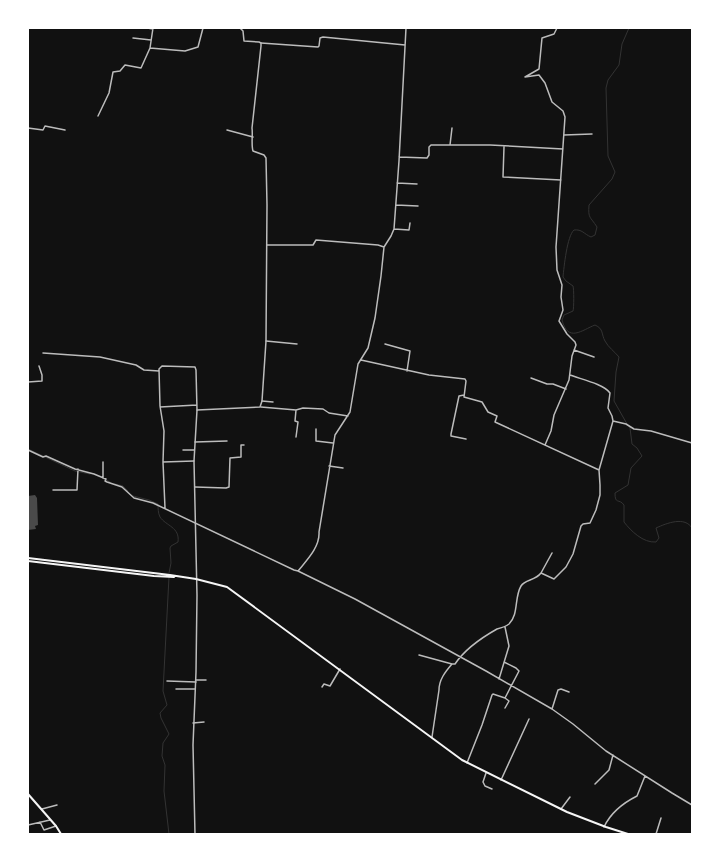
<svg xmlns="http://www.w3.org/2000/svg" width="720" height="862" viewBox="0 0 720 862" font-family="'DejaVu Sans',sans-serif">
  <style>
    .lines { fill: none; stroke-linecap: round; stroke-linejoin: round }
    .stream { stroke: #333; stroke-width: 1 }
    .building { fill: #4a4a4a }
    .minor { stroke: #bcbcbc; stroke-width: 1.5 }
    .tertiary { stroke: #bcbcbc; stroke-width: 1.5 }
    .secondary { stroke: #f5f5f5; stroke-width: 2 }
    .primary { stroke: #f5f5f5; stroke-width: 2 }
  </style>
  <rect width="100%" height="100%" fill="#111"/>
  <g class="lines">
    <path class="stream" d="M627,424L614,401L616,372L619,357C615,352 608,347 605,341C601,334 604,329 595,325C582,330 568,343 562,320L564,315L573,311C574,308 574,289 573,286L566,281L563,277C564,267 567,236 574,230C582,229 584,234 591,237L595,235L597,227C590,216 588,219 589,205L612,179L615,172L608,156L606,88L608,80L619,65L622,44L629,28
      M629,426L630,428L632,444L637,448L642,456L631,468L628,485L615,493C615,505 619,498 624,505V522C631,531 643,543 656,542L659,538L656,528C667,523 685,516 692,528
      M28,449L75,471L90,474
      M102,478L110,482
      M115,484L123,486L128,491
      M133,496L149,500L158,504C158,508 158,513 160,517C166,526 180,527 178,542L171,546L170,548L171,563L169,573
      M169,834L164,791L165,765L162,756L163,743L169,734L161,718L160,713L167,705L163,691L169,577"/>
  </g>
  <path class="building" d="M35,495L37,498L38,525L35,526L36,529L28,530V496Z"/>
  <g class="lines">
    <path class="minor" d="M147,28L153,29
      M133,38L151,40
      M261,43L318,47L319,46L320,38L323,37L405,45
      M150,48L153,28
      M98,116L109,93L113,72L120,71L125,65L141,68L150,48L185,51L198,47L203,28
      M28,128L43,130L45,126L65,130
      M227,130L253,137
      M564,135L592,134
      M450,145L452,128
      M504,147L503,177L561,180
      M399,157L427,158L429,155V147L431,145H490L563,149
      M397,183L417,184
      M396,205L418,206
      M394,229L409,230L410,223
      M267,245H313L316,240L378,245L384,247
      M266,341L297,344
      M385,344L410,351L407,371
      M574,350L594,357
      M43,353L100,357L136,365L144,370L159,371
      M361,360L429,375L465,379L466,381L464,397L482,402L488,412L497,416L495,422L599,470
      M531,378L547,384H553L566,389
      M28,382L42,381V375L39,366
      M464,395L459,396L451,434V436L466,439
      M262,401L273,402
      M160,407L197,405
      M261,407L296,410L303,408L323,409L329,413L348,416
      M613,421L626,424L634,429L651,431L692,443
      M316,429V441L333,443
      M296,437L298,422L295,421L296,410
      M195,442L227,441
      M545,445L551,431L554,415L569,380L572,356L576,345L575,342L567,334L559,321L563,310L561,297L562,285L557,270L556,247L565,117L563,111L552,102L545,83L539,75L525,77L539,69L542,38L554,34L557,28
      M28,450L43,457L46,456L75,469L94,474L106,479L105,481L107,482L122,487L134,498L153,503L294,570L298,571C307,560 320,547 319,532L335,435L350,412L358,364L368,348L375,318L381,276L384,247L391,236L394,229L399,161L406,28
      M183,450H194
      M103,462V478
      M163,462L194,461
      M329,466L343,468
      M195,487L226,488L229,487L230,458L241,457V445H244
      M53,490H77L78,469
      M165,508L163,462L164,431L160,406L159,369L162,366L195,367L196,370L197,410
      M298,571L355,599L486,671L552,709L573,724L606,751L672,793L692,805
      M541,573L552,553
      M419,655L452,664
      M504,662L516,668L519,671L505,698L509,701L505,708
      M499,679L509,646L505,627
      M196,680H206
      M167,681L196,682
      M322,687L324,684L330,686L340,669
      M176,689H195
      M552,709L558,690L561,689L569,692
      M193,723L204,722
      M432,737L439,690C439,680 445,672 452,664H455C465,649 481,638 497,629C501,628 505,627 509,624C519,614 514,598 521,586C525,579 535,581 541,573L554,579L566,567L573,554L581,526L583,524L590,523L596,510L600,495V485L599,470L613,421L612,416L608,408L610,393C604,384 580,379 570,375
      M467,763L482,725L492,695L493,694L505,698
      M486,773L483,782L485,786L492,789
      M501,780L529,719
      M595,784L609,770L613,755
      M42,809L57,805
      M561,809L570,797
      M40,822L44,830L56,826
      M28,825L50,820
      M604,827C611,812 623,803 637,796L645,776
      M656,834L661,818"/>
    <path class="tertiary" d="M195,834L193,745L196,672L197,595L194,461L197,410L260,407L262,401L266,341L267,205L266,158L264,155L253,151C251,145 253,134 252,128L261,46V43L259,42L244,41L243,31L240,28"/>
    <path class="secondary" d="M28,794L56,826L61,834"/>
    <path class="primary" d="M28,558L170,575L196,579L227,587L462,760L567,812L606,827L628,834
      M28,561L154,576L174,577"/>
  </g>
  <rect width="720" height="862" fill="none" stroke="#ffffff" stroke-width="58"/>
</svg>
